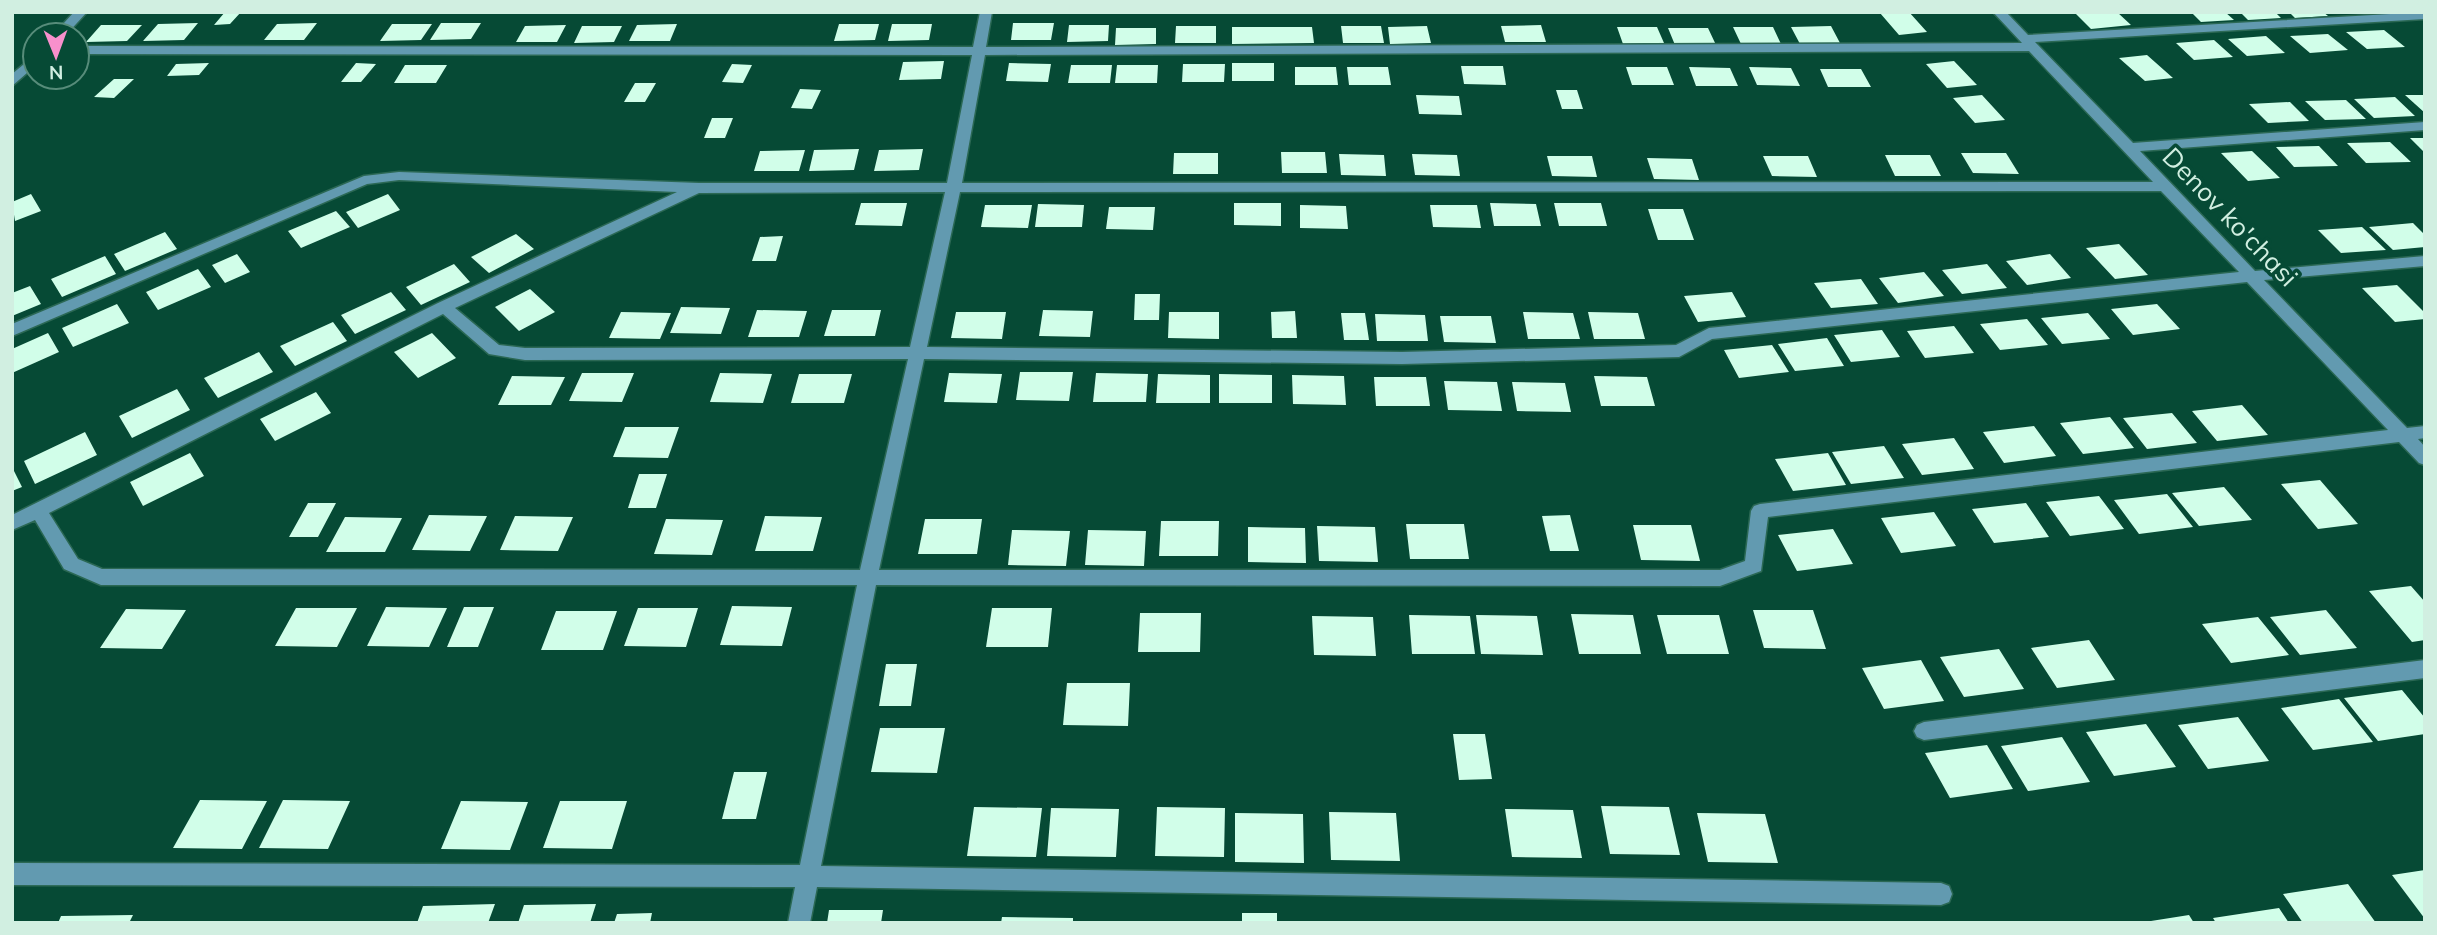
<svg xmlns="http://www.w3.org/2000/svg" width="2437" height="935" viewBox="0 0 2437 935" font-family="Mulish,sans-serif">
  <style>
    .building { fill: #d1fee9 }
    .lines { fill: none; stroke-linecap: round; stroke-linejoin: round }
    .minor-casing { stroke: #2b6854; stroke-width: 3 }
    .minor { fill: #629ab0; fill-rule: evenodd }
    .labels { text-anchor: middle; stroke-width: 7; stroke-linejoin: round; paint-order: stroke }
    .street-label { font-size: 26px; fill: #d1efe1; stroke: #064a35 }
  </style>
  <rect width="100%" height="100%" fill="#064a35"/>
  <path class="building" d="M225,12H241L230,24L214,25Z
    M1909,12L1927,32L1899,35L1880,13Z
    M2074,12H2117L2131,25L2091,29Z
    M2191,12H2225L2234,20L2201,22Z
    M2240,12H2275L2281,18L2248,20Z
    M2289,12H2323L2328,16L2295,18Z
    M198,23L184,40L143,41L158,24Z
    M317,23L304,40H264L277,24Z
    M441,23H481L471,39L430,40Z
    M1013,23H1054L1051,40H1011Z
    M392,24H432L421,40L380,41Z
    M677,24L670,41H629L637,25Z
    M839,24H879L875,40L834,41Z
    M892,24H932L929,40L888,41Z
    M101,25H142L127,41L86,42Z
    M566,25L557,42H516L525,26Z
    M1069,25H1109L1108,41L1067,42Z
    M1541,25L1546,42H1505L1501,26Z
    M582,26H622L614,42L574,43Z
    M1176,26H1216V43H1175Z
    M1341,26H1381L1384,43H1343Z
    M1427,26L1431,43L1390,44L1388,27Z
    M1831,26L1840,43L1800,44L1791,27Z
    M1232,27H1312L1314,43L1232,44Z
    M1617,27H1657L1664,43L1623,44Z
    M1733,27H1773L1781,44H1741Z
    M1116,28H1156V44L1115,45Z
    M1668,28H1708L1716,45H1675Z
    M2384,30L2405,47L2367,49L2346,32Z
    M2328,34L2348,50L2310,53L2290,36Z
    M2266,36L2285,53L2247,56L2228,39Z
    M2214,40L2233,57L2194,60L2176,43Z
    M2147,55L2173,78L2145,81L2119,58Z
    M944,61L941,79L899,80L903,62Z
    M1954,61L1977,85L1947,88L1926,64Z
    M209,63L199,75L167,76L176,64Z
    M356,63L376,64L361,82H341Z
    M1009,63L1051,64L1048,82L1006,81Z
    M1232,63H1274V81H1232Z
    M732,64L752,65L743,83L722,82Z
    M1183,64H1225L1224,82H1182Z
    M405,65H447L436,83H394Z
    M1071,65H1112L1110,83H1068Z
    M1117,65H1158L1157,83H1115Z
    M1461,66H1503L1506,85L1464,84Z
    M1295,67H1336L1338,85H1295Z
    M1347,67H1388L1391,85H1349Z
    M1626,67H1667L1674,85H1632Z
    M1689,67L1730,68L1738,86H1696Z
    M1749,67L1791,68L1800,86L1757,85Z
    M1820,69H1861L1871,87H1828Z
    M114,79H134L114,98L94,97Z
    M635,83H656L645,102H624Z
    M800,89L821,90L812,109L791,108Z
    M1556,90H1577L1583,109H1562Z
    M1416,95L1459,96L1462,115L1419,114Z
    M1982,95L2005,120L1975,123L1953,98Z
    M2405,95H2425V113Z
    M2395,97L2415,116L2374,118L2354,99Z
    M2346,100L2366,119L2325,120L2305,101Z
    M2290,102L2309,121L2268,123L2249,104Z
    M712,118H733L725,138H704Z
    M2410,138H2425V153Z
    M2390,142L2411,162L2366,163L2347,143Z
    M2319,146L2338,166L2294,167L2276,147Z
    M859,149L854,170L809,171L814,150Z
    M923,149L919,170L874,171L879,150Z
    M805,150L799,171H754L760,151Z
    M2252,151L2280,178L2248,181L2221,153Z
    M1281,152H1325L1327,173H1282Z
    M1174,153H1218V174H1173Z
    M1961,153H2006L2019,174L1973,173Z
    M1339,154L1384,155L1386,176L1341,175Z
    M1412,154L1457,155L1460,176L1415,175Z
    M1885,155H1930L1941,176H1895Z
    M1547,156H1592L1597,177L1552,176Z
    M1763,156H1808L1817,177L1772,176Z
    M1647,158L1692,159L1699,180L1654,179Z
    M31,194L41,211L15,221L12,202Z
    M388,194L400,210L358,228L346,212Z
    M861,203H907L902,226L855,225Z
    M1234,203H1281V226L1234,225Z
    M1490,203L1536,204L1541,226H1494Z
    M1554,203H1601L1607,226H1559Z
    M1038,204L1084,205L1082,227H1035Z
    M985,205H1032L1028,228L981,227Z
    M1300,205L1346,206L1348,229L1300,228Z
    M1430,205H1477L1481,228L1433,227Z
    M1109,207H1155L1153,230L1106,229Z
    M1648,209H1683L1694,240H1658Z
    M336,211L350,227L301,248L288,231Z
    M2413,223L2425,235V247L2393,250L2369,227Z
    M2362,227L2386,250L2341,253L2318,230Z
    M165,232L177,249L125,271L114,254Z
    M516,234L534,249L489,273L471,257Z
    M783,236L776,261H752L760,237Z
    M2119,244L2148,275L2115,279L2086,248Z
    M237,254L250,272L225,283L212,265Z
    M2050,254L2071,278L2027,285L2006,261Z
    M105,256L116,274L62,297L51,279Z
    M454,264L470,282L421,305L406,287Z
    M1987,264L2007,288L1962,294L1942,270Z
    M198,269L211,287L158,310L146,292Z
    M1924,272L1944,296L1898,303L1879,278Z
    M1861,279L1878,304L1831,308L1814,283Z
    M2397,285L2425,313V319L2395,322L2362,288Z
    M30,286L41,304L12,316V293Z
    M530,289L555,312L519,331L495,307Z
    M391,292L406,310L355,334L341,315Z
    M1732,292L1746,317L1698,322L1684,296Z
    M1135,294H1160L1159,320H1134Z
    M117,304L129,323L73,347L62,328Z
    M2157,304L2180,329L2133,335L2111,309Z
    M681,307L730,308L721,334L670,333Z
    M757,310L807,311L799,337H748Z
    M832,310H881L875,336H824Z
    M1043,310L1093,311L1090,337L1039,336Z
    M1295,311L1297,338H1272L1271,312Z
    M621,312L671,313L660,339L609,338Z
    M956,312H1006L1002,339L951,338Z
    M1169,312H1219V339L1168,338Z
    M1523,312L1573,313L1580,339H1528Z
    M1588,312L1638,313L1645,339H1594Z
    M1341,313H1365L1369,340H1344Z
    M2088,313L2110,339L2062,344L2041,318Z
    M1375,314L1425,315L1428,341H1377Z
    M1440,316H1491L1496,343L1444,342Z
    M2027,319L2048,345L2000,350L1980,324Z
    M333,322L347,341L295,366L280,346Z
    M1954,326L1974,353L1925,358L1907,331Z
    M1882,330L1900,357L1851,362L1834,335Z
    M48,333L59,352L12,373V349Z
    M432,333L456,358L418,378L394,352Z
    M1827,338L1844,366L1795,371L1778,344Z
    M1772,345L1789,372L1739,378L1724,350Z
    M259,352L273,372L218,398L204,378Z
    M1020,372H1073L1069,401L1016,400Z
    M582,373H634L622,402L569,401Z
    M720,373L772,374L763,403L710,402Z
    M949,373L1002,374L997,403L944,402Z
    M1096,373L1148,374L1146,402H1093Z
    M799,374H852L844,403H791Z
    M1158,374L1210,375V403H1156Z
    M1219,374L1272,375V403H1219Z
    M1292,375L1344,376L1346,405L1293,404Z
    M512,376L565,377L551,405H498Z
    M1594,376L1647,377L1655,406H1601Z
    M1374,377H1426L1430,406H1376Z
    M1444,381L1497,382L1502,411L1448,410Z
    M1512,382L1565,383L1571,412L1517,411Z
    M177,389L190,410L132,438L119,416Z
    M316,392L331,413L275,441L260,419Z
    M2242,405L2268,435L2217,441L2192,411Z
    M2172,413L2197,443L2147,449L2123,418Z
    M2110,417L2134,448L2083,454L2060,423Z
    M2034,426L2056,456L2004,463L1983,432Z
    M625,427H679L668,458L613,457Z
    M85,432L97,455L35,484L24,461Z
    M1954,438L1974,469L1922,475L1902,444Z
    M1884,446L1904,478L1851,484L1832,452Z
    M190,453L204,476L143,506L130,482Z
    M1828,453L1846,485L1793,491L1775,459Z
    M12,467L22,487L12,491Z
    M639,474H667L656,508H628Z
    M2320,480L2358,524L2318,529L2281,484Z
    M2224,487L2252,520L2199,526L2172,493Z
    M2167,494L2193,527L2139,534L2114,500Z
    M2099,496L2124,529L2070,536L2046,502Z
    M308,503H336L318,537H289Z
    M2026,503L2049,537L1994,543L1972,509Z
    M1934,512L1956,546L1901,553L1881,518Z
    M429,515L487,516L470,551L412,550Z
    M1570,515L1579,551H1550L1542,516Z
    M515,516L573,517L558,551L500,550Z
    M765,516L822,517L813,551H755Z
    M345,517L402,518L385,552H326Z
    M666,519L723,520L712,555L654,554Z
    M925,519H982L977,554H918Z
    M1161,521H1219L1218,556H1159Z
    M1406,524H1464L1469,559H1410Z
    M1633,525H1691L1700,561L1641,560Z
    M1317,526L1375,527L1378,562L1319,561Z
    M1248,527L1305,528L1306,563L1248,562Z
    M1833,529L1853,564L1797,571L1778,535Z
    M1012,530L1070,531L1066,566L1008,565Z
    M1088,530L1146,531L1144,566L1085,565Z
    M2411,586L2425,602V640L2412,642L2369,591Z
    M732,606L792,607L782,646L720,645Z
    M386,607L447,608L429,647L367,646Z
    M464,607H494L478,647H447Z
    M296,608H357L337,647L275,646Z
    M638,608H698L686,647L624,646Z
    M992,608H1052L1048,647H986Z
    M126,609L186,610L162,649L100,648Z
    M1753,610H1813L1826,649L1764,648Z
    M2326,610L2357,648L2300,655L2270,617Z
    M556,611H617L603,650H541Z
    M1140,613H1201L1200,652H1138Z
    M1571,614L1633,615L1641,654H1579Z
    M1409,615L1470,616L1475,654H1412Z
    M1476,615L1537,616L1543,655L1481,654Z
    M1657,615H1719L1729,654H1667Z
    M1312,616L1373,617L1376,656L1314,655Z
    M2258,617L2289,655L2231,663L2202,624Z
    M2089,640L2115,680L2057,688L2031,648Z
    M1999,649L2024,689L1964,697L1940,657Z
    M1921,660L1944,701L1884,709L1862,668Z
    M886,664H917L911,706H879Z
    M1067,683H1130L1128,726L1063,725Z
    M2402,690L2425,718V734L2378,741L2344,698Z
    M2339,699L2373,742L2313,750L2281,708Z
    M2238,717L2269,761L2208,769L2178,725Z
    M2146,724L2176,767L2114,776L2086,732Z
    M880,728H945L937,773L871,772Z
    M1453,734H1485L1492,779L1459,780Z
    M2062,737L2090,782L2028,791L2001,746Z
    M1987,745L2013,789L1950,798L1925,753Z
    M734,772H767L756,819H722Z
    M200,800L267,801L242,849L173,848Z
    M283,800L350,801L328,849L259,848Z
    M461,801L528,802L510,850L441,849Z
    M560,801H627L612,849L543,848Z
    M1601,806L1669,807L1680,855L1610,854Z
    M974,807L1042,808L1036,857L967,856Z
    M1157,807L1225,808L1224,857L1155,856Z
    M1051,808L1119,809L1116,857L1047,856Z
    M1505,809L1573,810L1582,858L1512,857Z
    M1329,812L1396,813L1400,861L1331,860Z
    M1235,813L1303,814L1304,863L1235,862Z
    M1697,813L1765,814L1778,863L1708,862Z
    M2425,870V919L2392,875Z
    M2348,884L2376,923H2303L2283,894Z
    M495,904L488,923H417L423,906Z
    M596,904L590,923H518L524,905Z
    M2279,908L2289,923H2216L2213,918Z
    M829,910H883L881,923H827Z
    M652,913L650,923H614L617,914Z
    M1242,913H1277V923H1242Z
    M133,915L129,923H58L61,916Z
    M2189,915L2194,923H2151V921Z
    M1002,917L1073,918V923H1001Z"/>
  <g class="lines">
    <g class="minor-casing">
      <path id="minor" d="M74,12H87L66,35H53Z
        M980,12H992L986,47L2022,43L1993,12H2006L2028,35L2425,12V19L2035,42L2133,143L2425,122V130L2140,151L2255,271L2425,256V266L2264,280L2407,428L2425,426V438L2418,439L2425,447V465L2419,463L2399,442L1768,517L1761,571L1720,586L876,585L821,866L1941,883L1949,886L1952,894L1949,902L1941,905L817,887L810,923H788L795,887L12,885V863L800,865L857,585H101L64,569L35,520L12,530V515L438,303L677,192L399,180L367,184L12,336V324L364,176L399,172L699,183H947L972,55L77,54V46L973,47ZM2029,51L2153,182L962,183L985,55ZM2161,191L2239,272L1709,328L1676,345L1402,352L927,347L960,192ZM945,192L910,347L525,348L499,345L455,308L699,193ZM2247,282L2388,430L1760,504L1754,506L1751,511L1745,561L1720,570H879L924,359L1402,364L1679,357L1712,339ZM443,314L489,354L525,360L908,359L860,570L102,569L78,559L49,513Z
        M35,55V66L12,86V74Z
        M2425,660V678L1924,740L1917,737L1914,731L1917,725L1924,722Z"/>
    </g>
    <use href="#minor" class="minor"/>
  </g>
  <g class="labels">
    <g class="street-label">
      <text transform="translate(2230 217) rotate(46)" y="9">Denov ko'chasi</text>
    </g>
  </g>
  <rect width="2437" height="935" fill="none" stroke="#d1efe1" stroke-width="28"/>
  <g transform="translate(56 56) rotate(179)"><circle r="33" fill="#064a35" stroke="#578c7a" stroke-width="2"/>
  <path d="M0-5L12 26L0 18L-12 26Z" fill="#f890cc"/>
  <text y="-10" font-size="19" font-weight="bold" text-anchor="middle" fill="#d1efe1">N</text>
  </g>
</svg>
